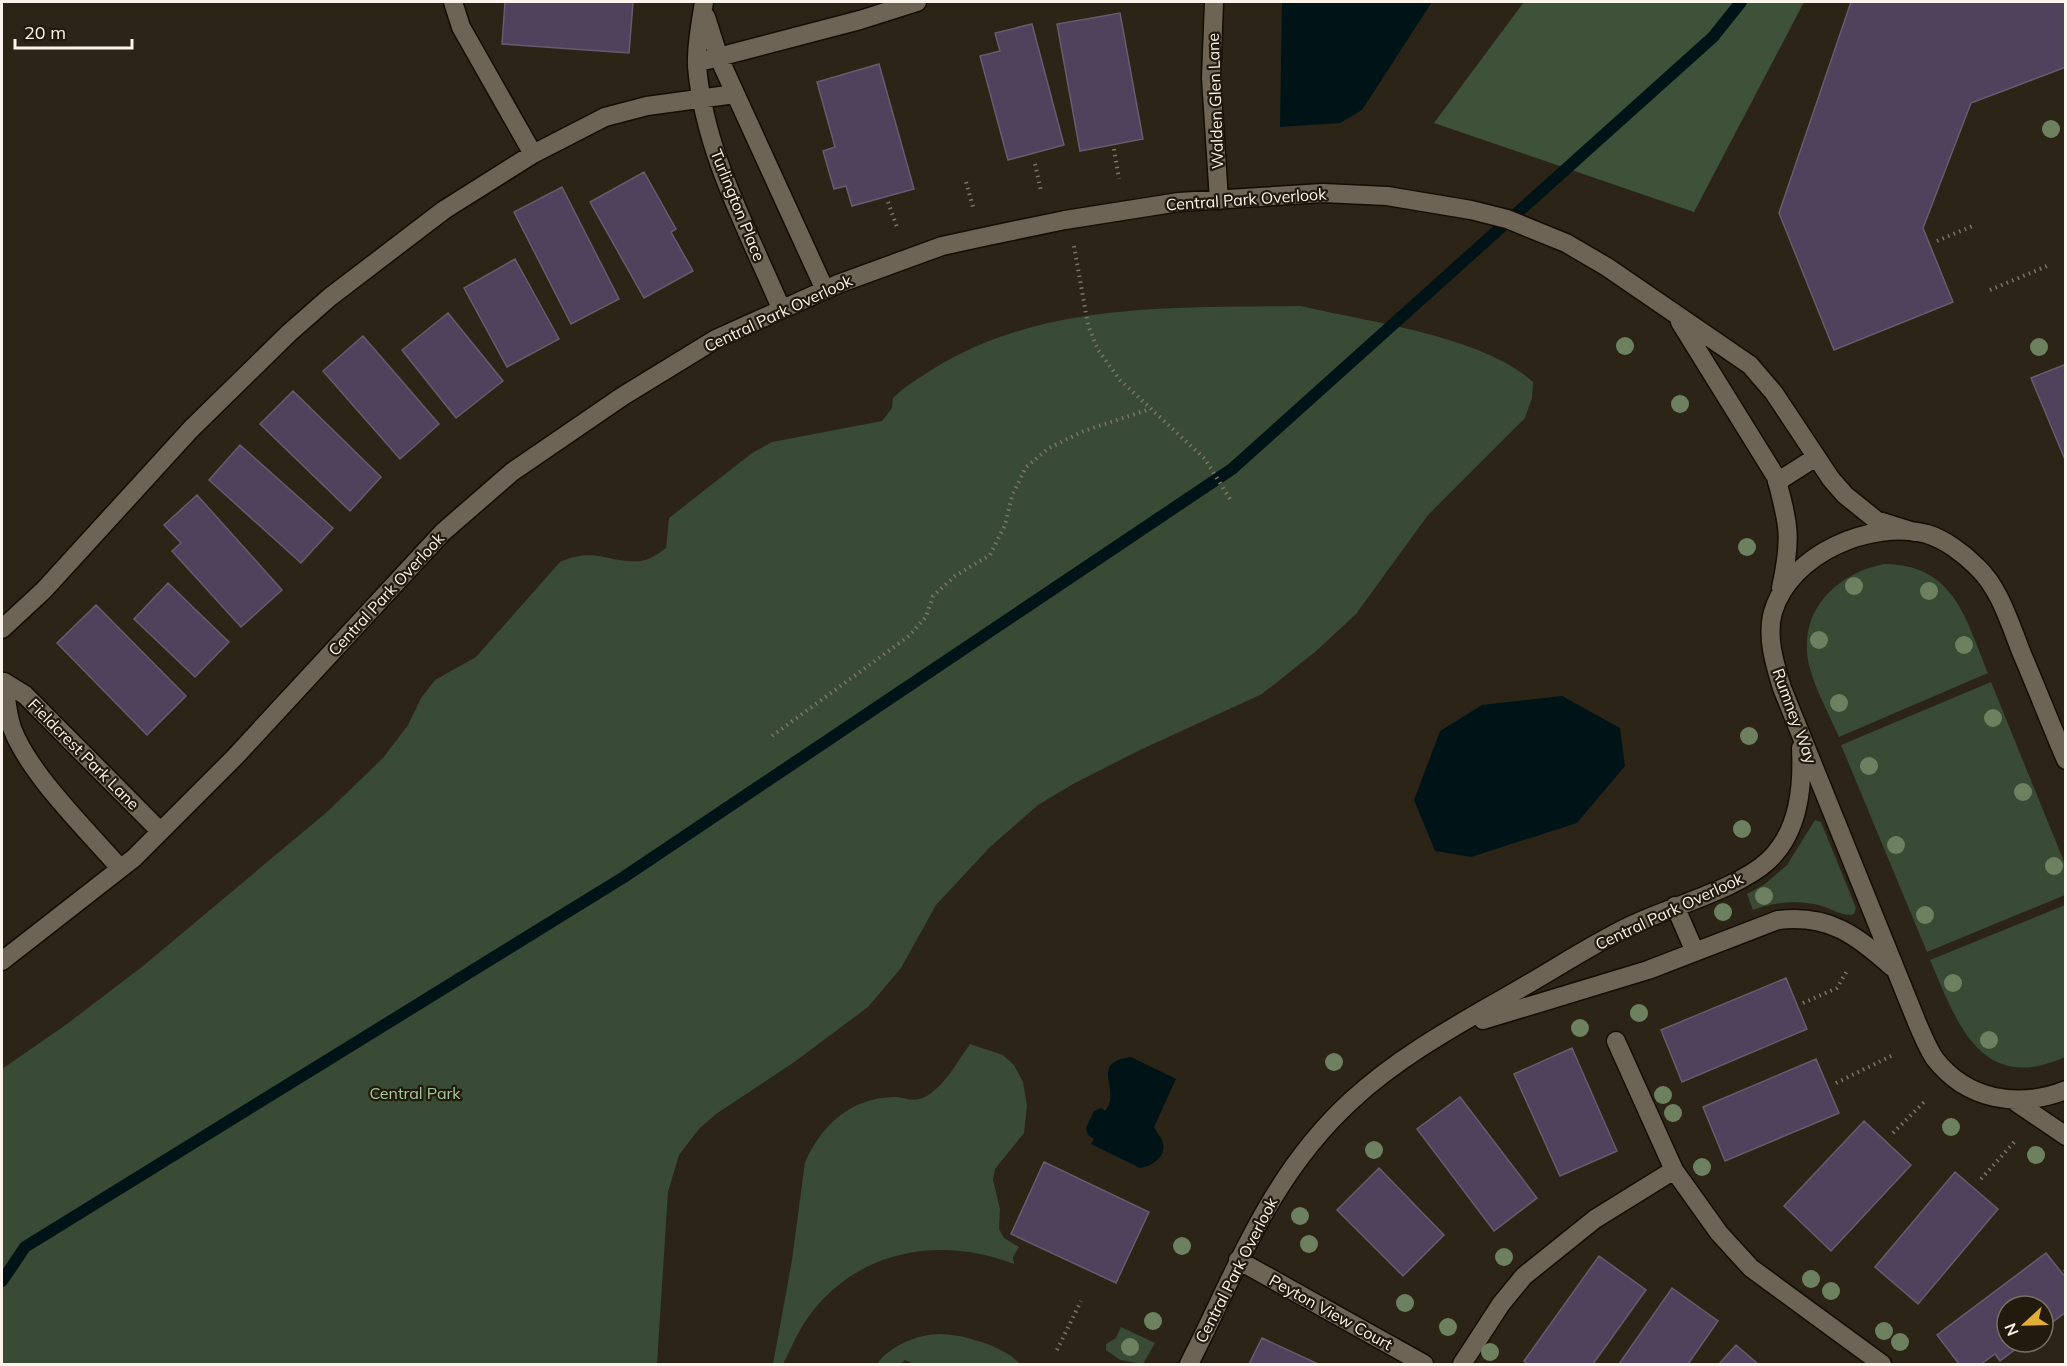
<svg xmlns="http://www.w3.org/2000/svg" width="2067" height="1366" viewBox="0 0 2067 1366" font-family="Mulish,sans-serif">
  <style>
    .green { fill: #394a35 }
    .forest { fill: #3d5238 }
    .water { fill: #001418 }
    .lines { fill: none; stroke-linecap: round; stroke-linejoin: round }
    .stream { stroke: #001418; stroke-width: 12 }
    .building { fill: #50415d; stroke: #655d6d; stroke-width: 1.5 }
    .minor-casing { stroke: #140d03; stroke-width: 21 }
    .path { stroke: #7c7468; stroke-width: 4; stroke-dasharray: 1.5 4.5; stroke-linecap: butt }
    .minor { stroke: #6e6455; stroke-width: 18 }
    .tree { fill: #6d805f }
    .labels { text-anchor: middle; stroke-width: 4.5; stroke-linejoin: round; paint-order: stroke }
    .street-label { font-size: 16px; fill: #faf4eb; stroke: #221a0d }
    .park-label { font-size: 16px; fill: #a3cb9a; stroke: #221a0d }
  </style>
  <rect width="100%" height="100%" fill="#2c2416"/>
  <path class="green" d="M1301,306C1368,322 1483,336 1533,382L1532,398L1525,418L1428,515L1356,614L1315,652L1262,694L1140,750L1073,784L1038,805L990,847L936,905L901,968L868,1007L793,1063L716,1114L699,1129L679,1155L668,1192L657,1364H2V1069L67,1024L143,966L327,812L383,758L408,725L421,698L435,680L476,657L560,562C597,546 609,564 641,561C650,560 659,553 666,548L669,518L752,453L772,442L882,421L892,408L893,398C905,386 919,378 933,369C1042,301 1177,308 1301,306Z
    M1884,564C1954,564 1966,619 1988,673L1839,737C1829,714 1815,689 1809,665C1797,612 1835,574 1884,564Z
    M1991,682L2065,864V895L1927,952L1841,745Z
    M1815,820L1821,822L1856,908L1854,914C1844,918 1829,907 1818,905C1798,900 1773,902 1753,910L1747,894L1765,884L1787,865Z
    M2065,905V1057C1981,1095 1957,1023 1930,960Z
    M970,1044L1003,1055L1014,1065L1023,1082L1027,1106L1024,1133L995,1169L993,1180L1000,1209L999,1229L1004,1238L1019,1247L1013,1257L1014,1264C942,1236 861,1249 812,1312C799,1328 792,1347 783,1364H773L792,1260L805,1162C822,1125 850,1098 894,1097C905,1097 912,1103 925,1097C944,1087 958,1061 970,1044Z
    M1121,1327L1155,1343L1143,1364L1120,1360L1106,1350V1344L1116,1338Z
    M939,1334C963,1334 1004,1346 1020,1364H914L905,1360L901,1364H877C889,1346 919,1334 939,1334Z"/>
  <path class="forest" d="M1524,2H1804L1694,212L1434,123Z"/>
  <path class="water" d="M1282,2H1432L1362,110L1340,123L1280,127Z
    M1562,696L1620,728L1625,766L1577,823L1471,857L1435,851L1414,800L1440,731L1482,705Z
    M1131,1057L1176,1079L1154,1127C1156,1132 1160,1136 1162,1140C1168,1156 1153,1166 1140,1168L1091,1144L1094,1139L1088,1135L1086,1128L1094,1111L1101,1108L1105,1111C1123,1090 1087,1063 1131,1057Z"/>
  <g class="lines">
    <path class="stream" d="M2,1281L25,1247L624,877L1232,469L1713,37L1741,2"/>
  </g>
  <path class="building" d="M505,2H633L629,53L502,44Z
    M1851,2H2066V67L1971,103L1923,228L1953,302L1834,350L1779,213Z
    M1120,13L1143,139L1080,151L1057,24Z
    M1032,24L1064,145L1008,160L980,56L1000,51L995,33Z
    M879,64L914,189L852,206L846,186L834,189L823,151L835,147L817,82Z
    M644,172L676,229L671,232L693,271L644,298L590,202Z
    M562,187L619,299L571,324L514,212Z
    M515,259L559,339L507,367L464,288Z
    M448,313L503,381L456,418L402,350Z
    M363,336L439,424L400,459L323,371Z
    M2066,364V462L2031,378Z
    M293,391L381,477L350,511L260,424Z
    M240,445L333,528L301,563L209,480Z
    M197,495L282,590L241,627L172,551L181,543L164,525Z
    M168,583L229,642L195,677L134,619Z
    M96,605L186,696L147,735L57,643Z
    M1786,978L1807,1029L1682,1082L1661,1030Z
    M1572,1048L1617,1151L1560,1176L1514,1074Z
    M1816,1059L1839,1113L1725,1161L1703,1107Z
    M1460,1097L1537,1198L1494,1231L1417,1129Z
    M1864,1121L1911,1165L1831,1251L1784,1206Z
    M1044,1162L1149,1212L1116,1283L1011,1234Z
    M1379,1168L1444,1235L1403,1276L1337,1210Z
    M1955,1172L1998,1209L1918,1304L1875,1267Z
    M2046,1253L2066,1278V1312L2043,1329V1306H2007V1342H2025L2000,1361L1995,1354L1981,1364H1959L1937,1335Z
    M1599,1256L1646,1290L1593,1364H1528L1524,1361Z
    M1672,1288L1718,1321L1688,1364H1619Z
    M1262,1338L1318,1364H1249Z
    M1736,1345L1758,1364H1719Z"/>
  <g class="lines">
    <g class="minor-casing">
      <path id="minor" d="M453,2L461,27L533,154
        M704,2C701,22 696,45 697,66C704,151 748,231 781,308
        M1214,2L1211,78L1219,200
        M706,17L719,58L825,290
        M707,60L860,20L917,2
        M1680,322L1776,477C1789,525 1792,538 1781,588
        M1777,482L1816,457
        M2,629L44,590L191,429L289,333L330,297L444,210L533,154L605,117L647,106L735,94
        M2066,760C2051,725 2037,689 2022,654C2010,624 2000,588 1976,566C1963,553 1944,539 1927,534C1871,519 1790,554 1773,612C1766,637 1775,665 1782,688L1918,1025C1923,1036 1928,1049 1935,1059C1967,1100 2018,1109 2066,1090
        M120,868C87,830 29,774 12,728C7,713 6,697 4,682L25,695L160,831
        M1675,906L1695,952
        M2,961L134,858L234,758L443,532L512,472L623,396L716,339L838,284L942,246L988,236L1065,220L1179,202L1323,193L1387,196L1471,210L1507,219L1566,243L1607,267L1750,365L1774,393L1831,479L1845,495L1876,520L1914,532
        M1483,1020L1648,970L1778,920C1829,914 1856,935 1892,967
        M1616,1041L1674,1170L1719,1233L1751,1268L1882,1364
        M2013,1100L2066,1136
        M1238,1260L1424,1364
        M1189,1364C1238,1268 1269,1176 1352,1100C1401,1055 1459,1024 1516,991C1555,969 1592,944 1632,925C1672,906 1738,889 1769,860C1799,831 1803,787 1801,748
        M1462,1364L1501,1304L1524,1276L1595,1219L1674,1170"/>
    </g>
    <path class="path" d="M1114,149L1119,179
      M1035,164L1041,191
      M966,182L973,207
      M888,202L898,230
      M1937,241L1975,225
      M1074,246L1088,325L1098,350L1120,380L1205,459L1230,499
      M1990,290L2047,266
      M772,736L909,636L926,617L933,596L955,576L990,555L1005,525L1012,496L1026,467L1049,448L1084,431L1150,409
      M1803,1003L1837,988L1848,969
      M1836,1083L1893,1055
      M1893,1133L1927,1099
      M1981,1179L2017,1139
      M2064,1272L2066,1271
      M1057,1350L1081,1301"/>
    <use href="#minor" class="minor"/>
  </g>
  <g class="tree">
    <circle cx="2051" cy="129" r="9"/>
    <circle cx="1625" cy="346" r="9"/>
    <circle cx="2039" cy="347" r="9"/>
    <circle cx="1680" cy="404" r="9"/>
    <circle cx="1747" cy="547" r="9"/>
    <circle cx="1854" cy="586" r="9"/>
    <circle cx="1929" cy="591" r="9"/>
    <circle cx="1819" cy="640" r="9"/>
    <circle cx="1964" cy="645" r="9"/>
    <circle cx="1839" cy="703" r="9"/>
    <circle cx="1993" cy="718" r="9"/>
    <circle cx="1749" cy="736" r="9"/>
    <circle cx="1869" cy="766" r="9"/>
    <circle cx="2023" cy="792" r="9"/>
    <circle cx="1742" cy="829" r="9"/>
    <circle cx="1896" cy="845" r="9"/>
    <circle cx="2054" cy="866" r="9"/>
    <circle cx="1764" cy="896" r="9"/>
    <circle cx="1723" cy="912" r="9"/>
    <circle cx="1925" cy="915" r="9"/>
    <circle cx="1953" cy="983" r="9"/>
    <circle cx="1639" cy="1013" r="9"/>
    <circle cx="1580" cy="1028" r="9"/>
    <circle cx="1989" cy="1040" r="9"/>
    <circle cx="1334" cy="1062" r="9"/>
    <circle cx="1663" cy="1095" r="9"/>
    <circle cx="1673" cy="1113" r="9"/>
    <circle cx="1951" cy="1127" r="9"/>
    <circle cx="1374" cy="1150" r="9"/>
    <circle cx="2036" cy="1155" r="9"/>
    <circle cx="1702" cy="1167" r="9"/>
    <circle cx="1300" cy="1216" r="9"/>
    <circle cx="1309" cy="1244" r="9"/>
    <circle cx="1182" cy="1246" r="9"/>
    <circle cx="1504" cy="1257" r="9"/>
    <circle cx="1811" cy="1279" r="9"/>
    <circle cx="1831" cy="1291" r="9"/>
    <circle cx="1405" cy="1303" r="9"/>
    <circle cx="1153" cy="1321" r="9"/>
    <circle cx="1448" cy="1327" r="9"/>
    <circle cx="1884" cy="1331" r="9"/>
    <circle cx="1900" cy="1342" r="9"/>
    <circle cx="1130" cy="1347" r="9"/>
    <circle cx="1490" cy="1352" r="9"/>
  </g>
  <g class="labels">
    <g class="street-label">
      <text transform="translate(1215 101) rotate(-92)" y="6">Walden Glen Lane</text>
      <text transform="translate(1246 199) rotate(-4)" y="6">Central Park Overlook</text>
      <text transform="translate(738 205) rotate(68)" y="6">Turlington Place</text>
      <text transform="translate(778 313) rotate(-25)" y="6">Central Park Overlook</text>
      <text transform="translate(386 594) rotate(-47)" y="6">Central Park Overlook</text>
      <text transform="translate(1795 716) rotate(70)" y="6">Rumney Way</text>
      <text transform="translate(84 754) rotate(45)" y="6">Fieldcrest Park Lane</text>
      <text transform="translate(1669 911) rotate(-25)" y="6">Central Park Overlook</text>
      <text transform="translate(1236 1270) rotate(-63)" y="6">Central Park Overlook</text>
      <text transform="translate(1331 1312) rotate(29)" y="6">Peyton View Court</text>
    </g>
    <g class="park-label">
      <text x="415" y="1099">Central Park</text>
    </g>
  </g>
  <rect width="2067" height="1366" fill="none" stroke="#faf4eb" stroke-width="6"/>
  <g transform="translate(2025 1324) rotate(248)"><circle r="28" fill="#221a0d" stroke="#787166" stroke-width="1.5"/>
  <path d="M0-4.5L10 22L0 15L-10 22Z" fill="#e4ad35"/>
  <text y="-9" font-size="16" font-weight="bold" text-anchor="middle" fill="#faf4eb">N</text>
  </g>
  <path d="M15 39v9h117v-9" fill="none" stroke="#faf4eb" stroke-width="3"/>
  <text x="24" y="39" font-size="18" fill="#faf4eb" stroke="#221a0d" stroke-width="4.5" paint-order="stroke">20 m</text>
</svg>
